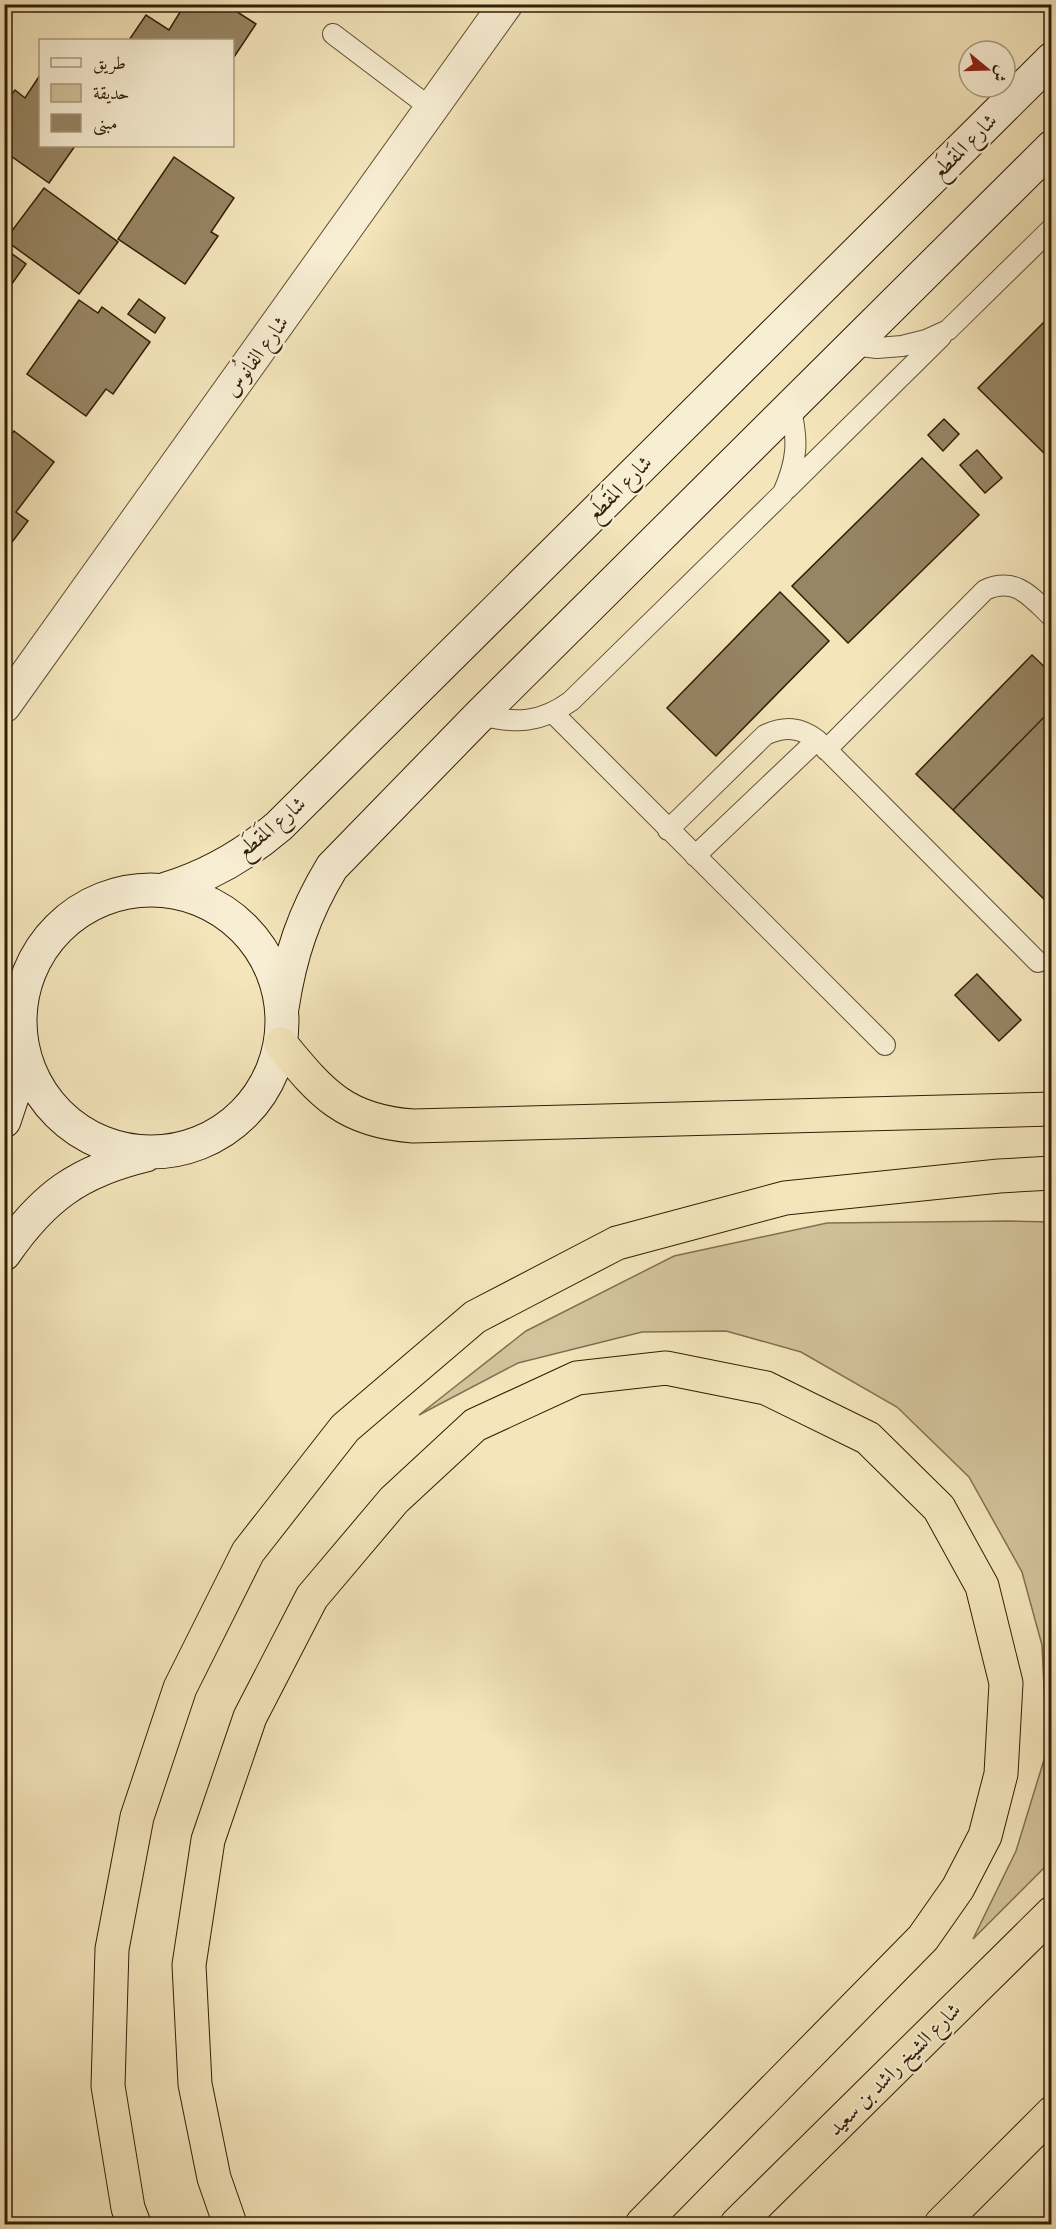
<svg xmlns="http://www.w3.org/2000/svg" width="1056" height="2229" viewBox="0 0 1056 2229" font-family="'IM FELL Double Pica',Amiri,serif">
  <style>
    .green { fill: #d3c39c; stroke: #827051; stroke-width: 1.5 }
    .building { fill: #978564; stroke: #321e06; stroke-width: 1.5 }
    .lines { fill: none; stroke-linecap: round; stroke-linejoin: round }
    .lane-casing { stroke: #625033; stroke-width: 22 }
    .street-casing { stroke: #625033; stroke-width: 35 }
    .secondary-casing { stroke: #321e06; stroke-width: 35 }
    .highway-casing { stroke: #321e06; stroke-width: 35 }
    .lane { stroke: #f8eed3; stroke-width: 20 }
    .street { stroke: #f8eed3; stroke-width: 33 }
    .secondary { stroke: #f8eed3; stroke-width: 33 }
    .highway { stroke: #f4e5bb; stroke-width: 33 }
    .labels { text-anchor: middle; stroke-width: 4.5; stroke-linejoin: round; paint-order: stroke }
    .street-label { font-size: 21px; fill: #321e06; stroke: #f8eed3 }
  </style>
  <rect width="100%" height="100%" fill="#f4e5bb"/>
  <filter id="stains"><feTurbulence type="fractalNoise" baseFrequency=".00333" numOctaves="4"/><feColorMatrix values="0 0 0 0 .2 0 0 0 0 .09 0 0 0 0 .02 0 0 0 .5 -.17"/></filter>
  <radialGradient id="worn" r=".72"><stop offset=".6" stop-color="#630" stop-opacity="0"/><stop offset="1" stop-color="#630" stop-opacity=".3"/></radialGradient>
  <path class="green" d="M1010,1221L1051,1222V1861L973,1939L1016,1851L1047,1750L1042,1645L1022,1572L969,1477L897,1407L801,1352L726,1331L642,1332L518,1363L419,1415L526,1331L674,1256L827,1223Z"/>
  <path class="building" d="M185,4H233L231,8L256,24L232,60V40H129L146,15L169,30Z
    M40,75V146H75L49,183L4,151V105L15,90L25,98Z
    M174,157L234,198L211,232L218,236L185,284L118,239Z
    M44,188L118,242L79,294L5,240Z
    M4,248L26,264L4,295Z
    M139,299L165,318L155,333L128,314Z
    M79,300L98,313L102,307L150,342L113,394L106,389L86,416L27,374Z
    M1052,314V461L978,388Z
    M944,419L959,434L943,451L928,435Z
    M14,431L54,462L16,512L28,521L6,550L4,443Z
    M977,450L1002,478L985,493L960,465Z
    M922,458L979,515L848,643L792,586Z
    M780,592L829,641L716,756L667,708Z
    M1032,655L1052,674V709L953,810L916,774Z
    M1052,709V907L953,810Z
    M977,974L1021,1020L999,1041L955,995Z"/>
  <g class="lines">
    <g class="lane-casing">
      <path id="lane" d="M333,34L432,109
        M852,345L877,348L902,346L926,340L948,330L1052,228
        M787,489L941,337
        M554,714L885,1045
        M480,715C516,724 541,723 571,701L783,493C797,461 799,441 790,407
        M826,750L985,590C1016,576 1031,597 1052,617
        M668,830L765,735C785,726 800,727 817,740L1038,962
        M695,856L817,740"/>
    </g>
    <g class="street-casing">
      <path id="street" d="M4,706L506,4"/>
    </g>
    <g class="secondary-casing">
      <path id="secondary" d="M166,889C209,876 245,855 279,826L1052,59
        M20 1021a131 131 0 1 1 262 0a131 131 0 1 1-262 0Z
        M282,1008C290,955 304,913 332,867L480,715L1052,147
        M4,1121L17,1082L23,1051
        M4,1254C43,1197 79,1171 146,1155"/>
    </g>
    <g class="highway-casing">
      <path id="highway" d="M281,1044C322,1094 345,1121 413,1126L1052,1109
        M134,2224L128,2208L108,2086L112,1949L137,1817L180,1688L248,1552L345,1428L475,1317L617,1243L785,1198L999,1176L1052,1173
        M230,2224L214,2178L195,2084L189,1965L208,1840L250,1717L312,1597L394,1500L475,1425L577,1378L666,1368L766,1388L868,1438L939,1508L982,1586L1006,1683L1001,1774L985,1836L958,1888L923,1938L642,2224
        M737,2224L1052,1913
        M941,2224L1052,2113"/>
    </g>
    <use href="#lane" class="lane"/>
    <use href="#street" class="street"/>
    <use href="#secondary" class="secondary"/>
    <use href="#highway" class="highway"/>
  </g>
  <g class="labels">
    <g class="street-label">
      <text transform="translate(964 146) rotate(-45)" y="7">شارع المَقطَع</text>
      <text transform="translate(256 356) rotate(-54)" y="7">شارع الفانُوس</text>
      <text transform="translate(619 488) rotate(-45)" y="7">شارع المَقطَع</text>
      <text transform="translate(271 827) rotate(-40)" y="7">شارع المَقطَع</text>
      <text transform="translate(894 2069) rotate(-45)" y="7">شارع الشيخ راشد بن سعيد</text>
    </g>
  </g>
  <rect width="1056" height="2229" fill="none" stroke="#f4e5bb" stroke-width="24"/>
  <rect x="6" y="6" width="1044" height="2217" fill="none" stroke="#321e06" stroke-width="3"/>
  <rect x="12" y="12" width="1032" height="2205" fill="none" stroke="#321e06" stroke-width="1.5"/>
  <rect x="39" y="39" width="195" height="108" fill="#f8eed3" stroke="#a99b81" stroke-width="1.5"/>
  <rect x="51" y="58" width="30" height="9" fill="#f8eed3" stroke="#a99b81" stroke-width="1.5"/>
  <text x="93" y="69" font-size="18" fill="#321e06">طريق</text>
  <rect x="51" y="84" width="30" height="18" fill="#d3c39c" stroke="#a99b81" stroke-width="1.5"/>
  <text x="93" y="99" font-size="18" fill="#321e06">حديقة</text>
  <rect x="51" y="114" width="30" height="18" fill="#978564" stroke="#a99b81" stroke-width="1.5"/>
  <text x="93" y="129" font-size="18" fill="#321e06">مبنى</text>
  <g transform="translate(987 69) rotate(109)"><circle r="28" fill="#f8eed3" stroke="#a99b81" stroke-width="1.5"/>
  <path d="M0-4.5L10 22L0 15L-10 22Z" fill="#8f2418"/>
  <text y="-9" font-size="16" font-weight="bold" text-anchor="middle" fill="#321e06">ش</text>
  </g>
  <rect width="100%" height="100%" filter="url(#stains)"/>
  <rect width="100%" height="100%" fill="url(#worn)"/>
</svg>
